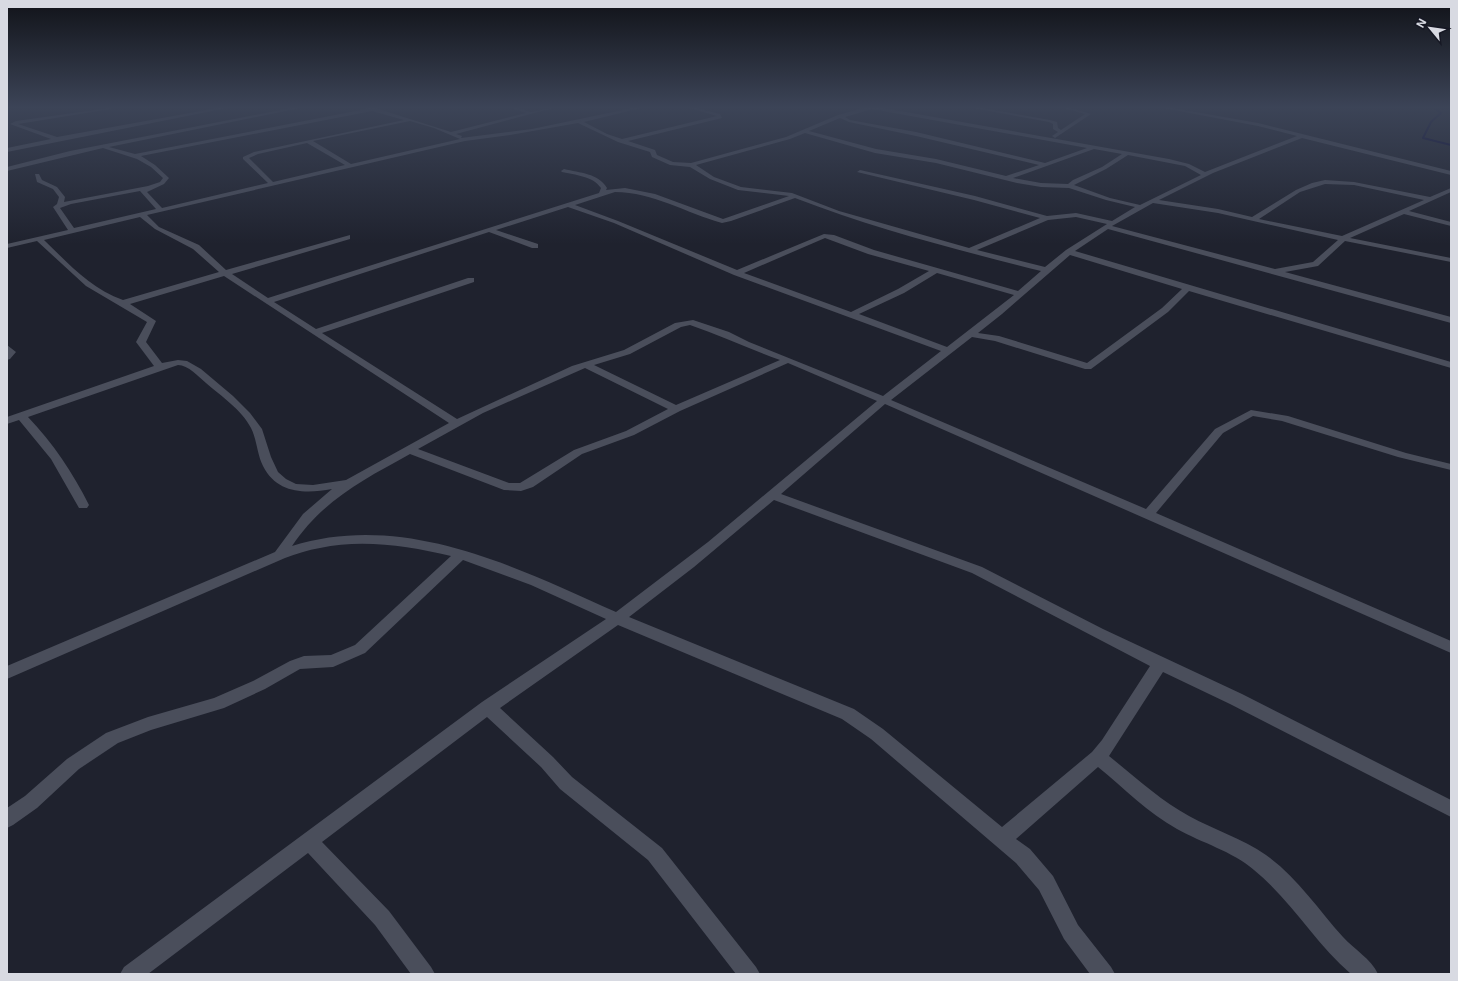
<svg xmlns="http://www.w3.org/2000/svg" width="1458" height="981" viewBox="0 0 1458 981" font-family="Inter,sans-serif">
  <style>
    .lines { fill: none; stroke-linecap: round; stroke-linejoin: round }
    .stream { stroke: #000034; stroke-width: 2 }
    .street { fill: #4a4e5b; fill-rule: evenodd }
  </style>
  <rect width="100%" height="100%" fill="#1f222e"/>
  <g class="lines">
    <path class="stream" d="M1433,107L1441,113L1431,122L1423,138L1451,145"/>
    <path class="street" d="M223,107H232L7,152V148L51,139L10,124L16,121L109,108L111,109L18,124L57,137Z
      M296,107H305L109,147L135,154L366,109L363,107L375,108L451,132L526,113L508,107H515L531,112L557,107L456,134L462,136L461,138L532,129L637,107H645L584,122L607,134L622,139L717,116L686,107H693L720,114L722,118L628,141L655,150L657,155L673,162L691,163L786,137L838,115L867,107H878L1169,159L1189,164L1205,172L1297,136L1258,126L1158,107H1167L1258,123L1451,171V175L1302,138L1213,173L1159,200L1218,209L1252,217L1296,190L1312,183L1325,180L1354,182L1430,197L1451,188V192L1409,211L1451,222V226L1404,214L1350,238L1451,258V262L1345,241L1318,266L1285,272L1451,317V323L1108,229L1075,251L1451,362V368L1189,291L1168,312L1091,369H1085L995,341L972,337L891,400L1146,509L1215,429L1251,410L1288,416L1406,453L1451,464V470L1398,457L1282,421L1253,416L1223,433L1156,513L1451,641V653L885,404L781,494L982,567L1103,629L1242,694L1451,800V817L1230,704L1163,672L1109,756C1135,777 1160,800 1189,816C1214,830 1242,838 1266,855C1296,876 1318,909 1343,937C1354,949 1371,959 1378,974H1351C1315,943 1291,900 1254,870C1232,851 1202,843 1177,829C1148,813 1124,788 1098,767L1016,839L1030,849L1053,876L1078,925L1111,967L1115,974H1090L1064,939L1039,890L1016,863L871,739L842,719L618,625L500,708L553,757L572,777L662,848L756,967L760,974H736L648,860L560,789L541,767L487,717L322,842L389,911L431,967L435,974H411L375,925L308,853L148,974H120L124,967L482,702L606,619L531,585L463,560L365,653L333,667L300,669L265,689L224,708L151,730L118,743L79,769L37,808L13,825L7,828V808L25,796L67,759L106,733L148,717L214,698L253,681L290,661L304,656L331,655L355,645L451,556C408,546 363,539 320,548C308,550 296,554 285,558L7,679V666L275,552L303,514L332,489C306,494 277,494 263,466C257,454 257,440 251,428C242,410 221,396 206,383C199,377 188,365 178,365L28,417C53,443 73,473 89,505L87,508H79L51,459L19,420L7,424V417L154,366L136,342L147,322L86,286L37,241L7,248V244L68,230L53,207L57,204L59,197L53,189L37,182L35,174H39L42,180L57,187L65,197L64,202L148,186L160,182L163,178L151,167L137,159L103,148L7,171V167L70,151ZM872,109L1087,148L1045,163L916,132L850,120L845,117ZM372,111L404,120L254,152L243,157V159L268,183L162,208L147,192L164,184L169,178L155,165L141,156ZM840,118L849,122L916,136L1039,165L1006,176L936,159L876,149L809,131ZM410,121L434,128L460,139L351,164L313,141ZM578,123L618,142L650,152L652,157L670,165L690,167L710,179L738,190L789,196L723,219L655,194L625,188L606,190L607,188C598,173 580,173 564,169L561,171L562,172C575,175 593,176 601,188L599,193L268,298L232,274L350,239V235L226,270L199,245L159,227L147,215L465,141L510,135ZM805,133L875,153L936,163L1017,183L1041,187L1069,188L1106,200L1135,207L1112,221L1076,213L1047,216L975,196L860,170L857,172L974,200L1040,218L969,248L839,211L792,193L741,187L714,177L696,165L790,139ZM307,143L345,165L273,182L249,158L258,154ZM1094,149L1122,154L1102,167L1073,180L1068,184L1041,183L1013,178ZM1128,155L1185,166L1201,175L1140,205L1110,198L1074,185L1106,169ZM1325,184L1354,185L1424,200L1342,236L1259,219L1300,192ZM140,191L156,209L74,228L60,208L71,204ZM615,192C653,192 686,213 722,223L731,221L795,198C875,229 958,250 1041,271L1018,291L874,250L834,235L824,234L737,270L618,221L575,205ZM1153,203L1218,213L1338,240L1313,262L1275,269L1112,226ZM568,207L614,223L734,275L941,351L883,396L749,342L729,332L693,320L675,323L624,350L572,366L457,419L322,333L474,282V278H468L316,329L274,302L489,232L532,248H538V244L496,230ZM140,217L155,229L193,249L219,272L123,300C91,289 68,263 44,240ZM1076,217L1107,224L1066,250L1045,267L977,250L1048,220ZM825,238L868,254L929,271L898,289L851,312L744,273ZM1070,255L1182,289L1162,308L1087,363L999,336L978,333L1002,314ZM937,273L1014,295L947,347L859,314L904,293ZM224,276L449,423L346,480L313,485L296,484L286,479L278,472L271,457L262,429L250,413L233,396L201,369L187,361L178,360L162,363L146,342L156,321L130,304ZM690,325C720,335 749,349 780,360L676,405L594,365L630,354L681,327ZM788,363L877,401L708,542L616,612C516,567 404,511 292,546C323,500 363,480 410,454L504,490L521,491L533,487L582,454L634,435L680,411ZM585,368L668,409L626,431L574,450L520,483H509L418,449L483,413ZM774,500L972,573L1150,666L1102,740L1092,752L1002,827L883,729L854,709L629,617L694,567Z
      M967,107H977L1050,120L1057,122L1058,128L1061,130L1085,114L1060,107H1067L1091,114L1055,138L1052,136L1058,132L1053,129V124L1049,122Z
      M7,345L16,352L10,359L7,360Z"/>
  </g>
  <linearGradient id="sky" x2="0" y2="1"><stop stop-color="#111319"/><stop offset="0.44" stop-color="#3c4457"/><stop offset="1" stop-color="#3c4457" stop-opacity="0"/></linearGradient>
  <rect width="1458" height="244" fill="url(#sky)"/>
  <rect width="1458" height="981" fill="none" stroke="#d8dae2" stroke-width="16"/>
  <g transform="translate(1430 28) rotate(299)" stroke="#161824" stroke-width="3" paint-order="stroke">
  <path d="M0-3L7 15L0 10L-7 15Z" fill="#d8dae2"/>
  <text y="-6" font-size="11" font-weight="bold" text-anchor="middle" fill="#d8dae2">N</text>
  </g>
</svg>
